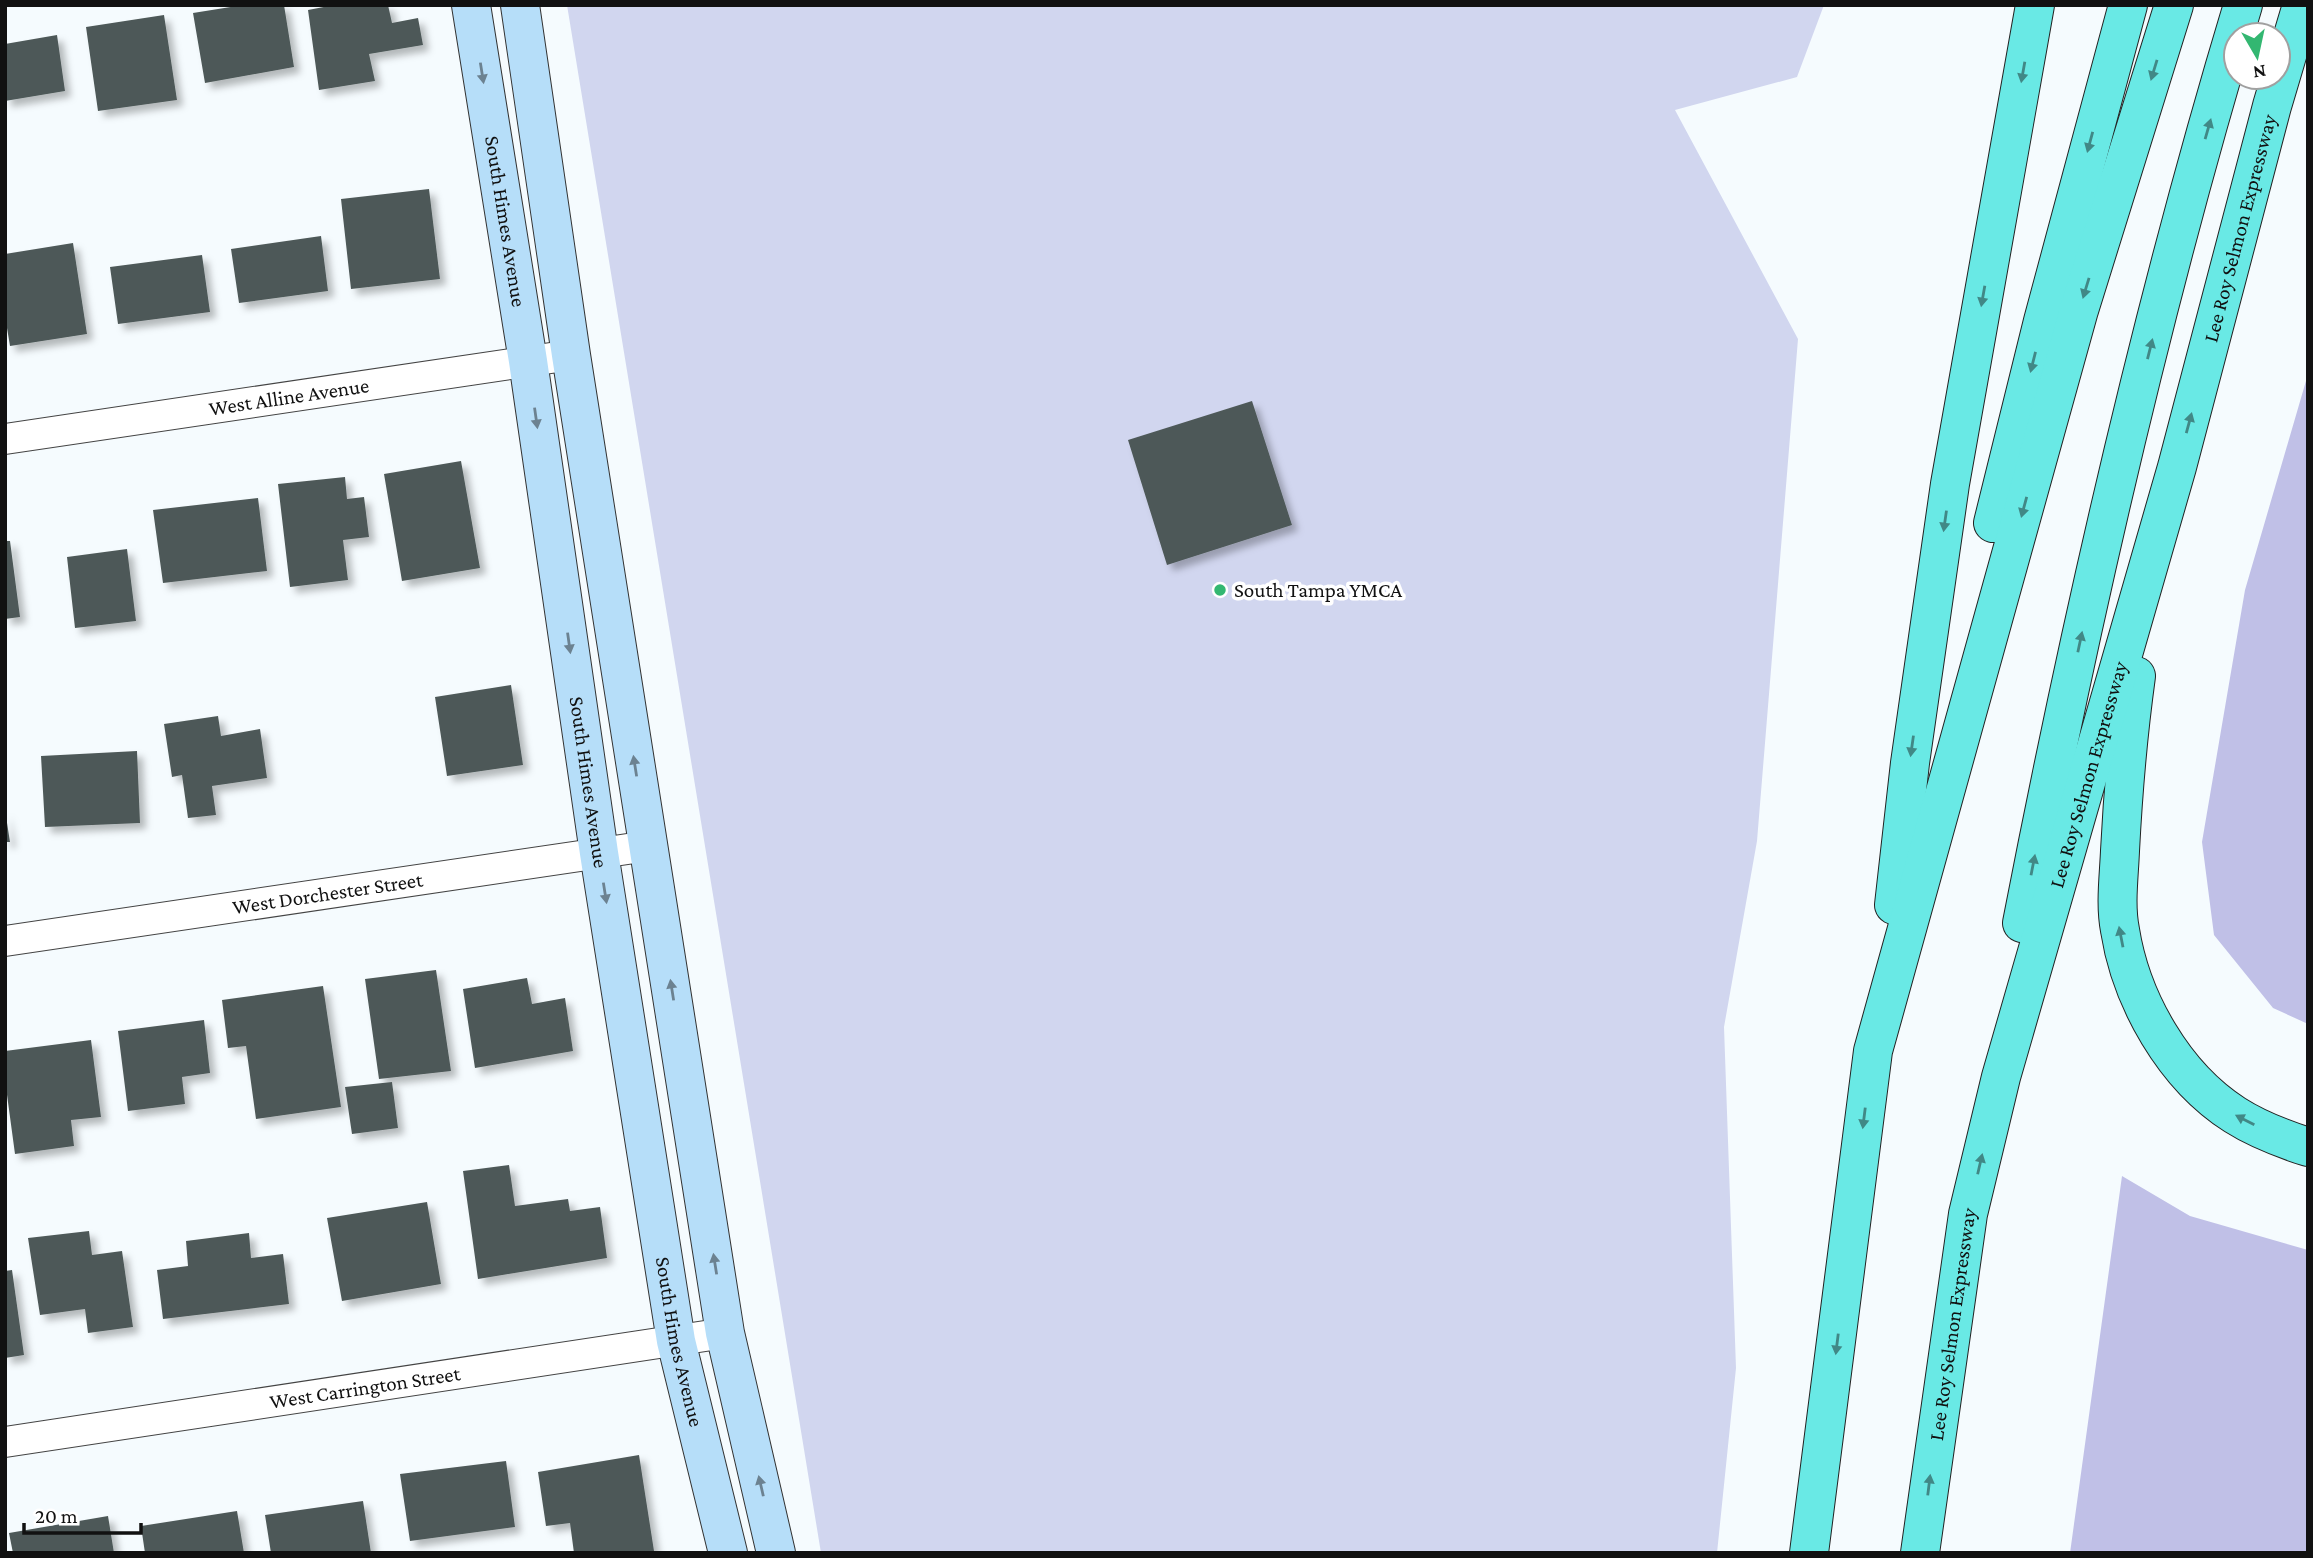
<svg xmlns="http://www.w3.org/2000/svg" width="2313" height="1558" viewBox="0 0 2313 1558" font-family="'Crimson Pro',serif">
  <style>
    .green { fill: #c0c0e7 }
    .pitch { fill: #d1d6ef }
    .building { fill: #4e5958; filter: url(#shadow) }
    .lines { fill: none; stroke-linecap: round; stroke-linejoin: round }
    .street-casing { stroke: #444; stroke-width: 32 }
    .secondary-casing { stroke: #333; stroke-width: 40 }
    .highway-casing { stroke: #222; stroke-width: 40 }
    .street { stroke: #fff; stroke-width: 30 }
    .secondary { stroke: #b6def9; stroke-width: 38 }
    .highway { stroke: #69e9e5; stroke-width: 38 }
    .oneway { fill: #418886 }
    .oneway2 { fill: #6c8291 }
    .poi-dot { fill: #33b771; stroke: #fff; stroke-width: 2.5 }
    .labels { text-anchor: middle; stroke-width: 7; stroke-linejoin: round; paint-order: stroke }
    .street-label { font-size: 21px; fill: #111; stroke: #fff }
    .poi-label { font-size: 21px; fill: #111; stroke: #fff; text-anchor: start }
  </style>
  <defs>
    <filter id="shadow"><feDropShadow dx="6" dy="6" stdDeviation="3.5" flood-color="#0004"/></filter>
  </defs>
  <rect width="100%" height="100%" fill="#f5fbfe"/>
  <path class="green" d="M2308,374V1024L2273,1008L2214,935L2202,842L2245,590Z
    M2122,1176L2190,1216L2308,1250V1553H2070Z"/>
  <path class="pitch" d="M567,5H1824L1797,77L1675,110L1798,339L1757,841L1724,1027L1736,1368L1717,1553H821Z"/>
  <path class="building" d="M243,5H284L294,67L205,83L193,13Z
    M334,5H388L392,23L418,18L423,45L369,54L375,81L319,90L308,10Z
    M164,15L177,100L98,111L86,27Z
    M57,35L65,91L5,101V44Z
    M429,189L440,279L351,289L341,199Z
    M321,236L328,291L239,303L231,249Z
    M73,243L87,334L10,346L5,316V254Z
    M202,255L210,312L118,324L110,267Z
    M1252,401L1292,525L1167,565L1128,440Z
    M461,461L480,568L402,581L384,474Z
    M345,477L347,499L364,497L369,537L343,540L348,580L290,587L278,484Z
    M258,498L267,571L163,583L153,510Z
    M5,541H10L20,617L5,619Z
    M127,549L136,621L75,628L67,557Z
    M511,685L523,765L447,776L435,697Z
    M218,716L221,736L260,729L267,778L212,786L216,815L188,818L182,775L172,777L164,724Z
    M137,751L140,823L45,827L41,756Z
    M5,810L10,842H5Z
    M436,970L451,1071L379,1079L365,979Z
    M527,978L532,1004L565,998L573,1051L475,1068L463,989Z
    M323,986L341,1107L256,1119L246,1046L228,1048L222,1000Z
    M204,1020L210,1073L182,1077L185,1104L128,1111L118,1031Z
    M91,1040L101,1117L71,1120L74,1146L15,1154L5,1080V1051Z
    M392,1082L398,1128L352,1134L345,1087Z
    M509,1165L515,1206L568,1199L570,1211L600,1207L607,1258L478,1279L463,1171Z
    M427,1202L441,1284L342,1301L327,1218Z
    M89,1231L92,1255L122,1251L133,1327L88,1333L85,1309L40,1315L28,1238Z
    M249,1233L251,1258L283,1254L289,1304L163,1319L157,1270L188,1266L186,1241Z
    M12,1270L24,1355L5,1358V1271Z
    M639,1455L654,1551L574,1553L570,1523L546,1526L538,1472Z
    M506,1461L515,1527L410,1541L400,1474Z
    M363,1501L371,1553H271L265,1515Z
    M237,1511L244,1553H145L141,1526Z
    M108,1516L114,1553H13L9,1533Z"/>
  <g class="lines">
    <g class="street-casing">
      <g id="street">
        <path id="s1" d="M5,439L571,355"/>
        <path id="s2" d="M5,941L648,846"/>
        <path id="s3" d="M5,1442L725,1333"/>
      </g>
    </g>
    <g class="secondary-casing">
      <g id="secondary">
        <path id="s4" d="M471,5L528,361L599,853L676,1341L728,1553"/>
        <path d="M520,5L571,355L725,1333L776,1553"/>
      </g>
    </g>
    <g class="highway-casing">
      <g id="highway">
        <path d="M1993,523L2043,321L2128,5"/>
        <path d="M2136,676C2128,734 2123,792 2120,851C2119,876 2115,905 2120,930C2131,1000 2174,1076 2235,1115C2257,1129 2283,1139 2308,1147"/>
        <path d="M1894,905L1910,763L1950,484L2035,5"/>
        <path d="M2022,923C2082,614 2152,306 2243,5"/>
        <path d="M1809,1553L1873,1051L2079,310L2174,5"/>
        <path id="s5" d="M1920,1553L1968,1214L2001,1077L2177,467L2272,106L2302,5"/>
      </g>
    </g>
    <use href="#street" class="street"/>
    <use href="#secondary" class="secondary"/>
    <use href="#highway" class="highway"/>
  </g>
  <defs><path id="oneway-solid" d="M-6-.8H1V-3.2L6.5 0L1 3.2V.8H-6Z" transform="scale(1.75)"/></defs>
  <g class="oneway">
    <use href="#oneway-solid" transform="translate(2154 70) rotate(107)"/>
    <use href="#oneway-solid" transform="translate(2023 72) rotate(100)"/>
    <use href="#oneway-solid" transform="translate(2208 129) rotate(-74)"/>
    <use href="#oneway-solid" transform="translate(2090 142) rotate(105)"/>
    <use href="#oneway-solid" transform="translate(2086 288) rotate(107)"/>
    <use href="#oneway-solid" transform="translate(1983 296) rotate(100)"/>
    <use href="#oneway-solid" transform="translate(2150 349) rotate(-76)"/>
    <use href="#oneway-solid" transform="translate(2033 362) rotate(104)"/>
    <use href="#oneway-solid" transform="translate(2189 423) rotate(-75)"/>
    <use href="#oneway-solid" transform="translate(2024 507) rotate(105)"/>
    <use href="#oneway-solid" transform="translate(1945 521) rotate(98)"/>
    <use href="#oneway-solid" transform="translate(2080 642) rotate(-78)"/>
    <use href="#oneway-solid" transform="translate(1912 746) rotate(98)"/>
    <use href="#oneway-solid" transform="translate(2033 865) rotate(-79)"/>
    <use href="#oneway-solid" transform="translate(2121 937) rotate(-101)"/>
    <use href="#oneway-solid" transform="translate(1864 1118) rotate(97)"/>
    <use href="#oneway-solid" transform="translate(2245 1120) rotate(-153)"/>
    <use href="#oneway-solid" transform="translate(1980 1164) rotate(-77)"/>
    <use href="#oneway-solid" transform="translate(1837 1344) rotate(97)"/>
    <use href="#oneway-solid" transform="translate(1929 1485) rotate(-83)"/>
  </g>
  <g class="oneway2">
    <use href="#oneway-solid" transform="translate(482 73) rotate(81)"/>
    <use href="#oneway-solid" transform="translate(536 418) rotate(82)"/>
    <use href="#oneway-solid" transform="translate(569 643) rotate(82)"/>
    <use href="#oneway-solid" transform="translate(635 766) rotate(-99)"/>
    <use href="#oneway-solid" transform="translate(605 893) rotate(81)"/>
    <use href="#oneway-solid" transform="translate(672 990) rotate(-99)"/>
    <use href="#oneway-solid" transform="translate(715 1264) rotate(-99)"/>
    <use href="#oneway-solid" transform="translate(761 1486) rotate(-103)"/>
  </g>
  <circle class="poi-dot" cx="1220" cy="590" r="7"/>
  <g class="labels">
    <g class="street-label">
      <text dy="7" stroke="none"><textPath href="#s4" startOffset="219">South Himes Avenue</textPath></text>
      <text dy="7" stroke="none"><textPath href="#s5" startOffset="1365">Lee Roy Selmon Expressway</textPath></text>
      <text dy="7" stroke="none"><textPath href="#s1" startOffset="287">West Alline Avenue</textPath></text>
      <text dy="7" stroke="none"><textPath href="#s5" startOffset="798">Lee Roy Selmon Expressway</textPath></text>
      <text dy="7" stroke="none"><textPath href="#s4" startOffset="786">South Himes Avenue</textPath></text>
      <text dy="7" stroke="none"><textPath href="#s2" startOffset="326">West Dorchester Street</textPath></text>
      <text dy="7" stroke="none"><textPath href="#s5" startOffset="231">Lee Roy Selmon Expressway</textPath></text>
      <text dy="7" stroke="none"><textPath href="#s4" startOffset="1353">South Himes Avenue</textPath></text>
      <text dy="7" stroke="none"><textPath href="#s3" startOffset="364">West Carrington Street</textPath></text>
    </g>
    <g class="poi-label">
      <text x="1234" y="597">South Tampa YMCA</text>
    </g>
  </g>
  <rect width="2313" height="1558" fill="none" stroke="#111111" stroke-width="14"/>
  <g transform="translate(2257 56) rotate(171)"><circle r="33" fill="#ffffff" stroke="#a0a0a0" stroke-width="2"/>
  <path d="M0-5L12 26L0 18L-12 26Z" fill="#33b771"/>
  <text y="-10" font-size="19" font-weight="bold" text-anchor="middle" fill="#111111">N</text>
  </g>
  <path d="M24 1523v10h117v-10" fill="none" stroke="#111111" stroke-width="3.5"/>
  <text x="35" y="1523" font-size="21" fill="#111111" stroke="#ffffff" stroke-width="5" paint-order="stroke">20 m</text>
</svg>
